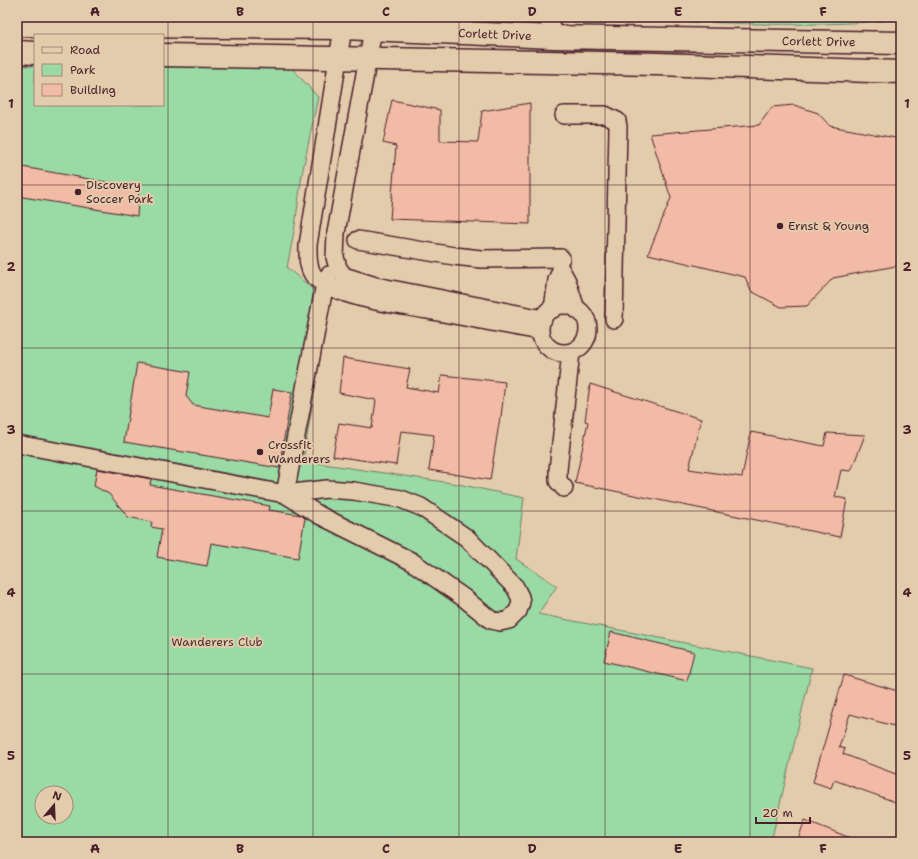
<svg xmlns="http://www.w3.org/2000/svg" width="918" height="859" viewBox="0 0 918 859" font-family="'Shantell Sans',sans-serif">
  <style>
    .green { fill: #99daa5; stroke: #727c68; fill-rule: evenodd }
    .building { fill: #f2bba6; stroke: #4a1f2b }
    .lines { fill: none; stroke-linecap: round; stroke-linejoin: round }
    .minor-casing { stroke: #4a1f2b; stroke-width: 20 }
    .major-casing { stroke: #4a1f2b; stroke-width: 25 }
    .minor { stroke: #e3ccac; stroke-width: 17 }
    .major { stroke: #e3ccac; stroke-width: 22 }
    .grid { fill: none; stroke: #4a1f2b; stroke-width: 1; stroke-opacity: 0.55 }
    .poi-dot { fill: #4a1f2b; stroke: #e3ccac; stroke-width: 1.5 }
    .labels { text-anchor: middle; stroke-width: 4; stroke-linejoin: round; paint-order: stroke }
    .street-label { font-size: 12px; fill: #4a1f2b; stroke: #e3ccac }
    .poi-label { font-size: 12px; fill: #4a1f2b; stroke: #e3ccac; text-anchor: start }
    .park-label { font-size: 12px; fill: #523237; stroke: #e3ccac }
    .neatline { fill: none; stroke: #4a1f2b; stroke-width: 1.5 }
    .grid-label { font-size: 13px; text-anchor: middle; font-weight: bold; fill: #4a1f2b }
  </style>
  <rect width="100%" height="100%" fill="#e3ccac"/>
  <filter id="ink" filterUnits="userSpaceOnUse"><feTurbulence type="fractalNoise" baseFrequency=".025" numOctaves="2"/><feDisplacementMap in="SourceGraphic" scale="8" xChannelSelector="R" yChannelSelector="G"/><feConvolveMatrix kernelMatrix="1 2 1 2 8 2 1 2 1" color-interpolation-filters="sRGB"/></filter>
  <g filter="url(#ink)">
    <path class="green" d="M597,17H901V19C800,30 698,21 597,18Z
      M17,66H35V105H163V67L290,66L318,97L302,174L295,226L287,268L307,284L318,295L327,316L303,461L458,484L524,498L516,559L557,586L538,614L812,668L771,842H17ZM42,793H66V817H42Z"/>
    <path class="building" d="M392,100L440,110V141L478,142L482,111L530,103V224L390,219L396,146L383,143Z
      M794,105L818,113L830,126L901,139V265L833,278L807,306L781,307L751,291L745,277L648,254L671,198L650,134L759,125L772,107Z
      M17,166L139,188L137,216L17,196Z
      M343,358L410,369L406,387L439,393L442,375L505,382L501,417H500L490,480L429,470L434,435L401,431L396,465L333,456L339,423L372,428L376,400L339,393Z
      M137,363L190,372L186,396L193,405L268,418L273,389L292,392L279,468L124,442Z
      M590,384L701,419L689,469L742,477L751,432L824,446L827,433L865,435L851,471L841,470L835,497L847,499L840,537L575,483L588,422L585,421Z
      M97,469L151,479L150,485L270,506L269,510L301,515L305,518L298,558L211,543L207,566L157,557L162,529L151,527L152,522L128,517L109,494L94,486Z
      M611,632L694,652L687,681L604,661Z
      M844,675L901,692V722L896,721L894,726L850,714L839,747L845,749L843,754L901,776V804L834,780L831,788L813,782Z
      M805,820L858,841V842H797Z"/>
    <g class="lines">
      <g class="minor-casing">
        <path id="minor" d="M356,17L343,28L308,245C308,256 307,271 317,279C344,299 394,304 427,310C465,317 503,324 540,331
          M548,17L554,37
          M364,21L373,30L336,233L335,257L338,268L344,276L376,286L543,319
          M564,115H605L617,121L618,127L614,319
          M358,240L454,256L481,259L561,258
          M561,270L567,281L576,309
          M540 329a24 24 0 1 1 48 0a24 24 0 1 1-48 0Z
          M553,309L557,280L561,270
          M17,444L285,494L327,489L354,491L401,499L421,507L467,538L515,587L520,597L521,602L518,611L509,620L500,622L491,620L464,598L411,561L319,515L285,494
          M564,488L558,481V470L571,352
          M285,494L325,283L329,275"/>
      </g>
      <g class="major-casing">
        <g id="major">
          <path id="s1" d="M17,25L343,28L554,37L901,43"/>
          <path d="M17,52L35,53"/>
          <path d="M163,55L657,64L901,72"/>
        </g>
      </g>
      <use href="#minor" class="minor"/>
      <use href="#major" class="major"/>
    </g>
  </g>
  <path class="grid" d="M168,17V842M313,17V842M459,17V842M605,17V842M750,17V842M17,185H901M17,348H901M17,511H901M17,674H901"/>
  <g class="poi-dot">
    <circle cx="78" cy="192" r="4"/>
    <circle cx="780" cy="226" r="4"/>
    <circle cx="260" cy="452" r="4"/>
  </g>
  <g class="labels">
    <g class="street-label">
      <text dy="4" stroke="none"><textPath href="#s1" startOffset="478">Corlett Drive</textPath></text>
      <text dy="4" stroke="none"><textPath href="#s1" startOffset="802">Corlett Drive</textPath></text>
    </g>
    <g class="poi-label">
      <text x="86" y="189">Discovery<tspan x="86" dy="14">Soccer Park</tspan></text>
      <text x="788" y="230">Ernst &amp; Young</text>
      <text x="268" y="449">Crossfit<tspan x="268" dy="14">Wanderers</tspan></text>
    </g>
    <g class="park-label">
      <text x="217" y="646">Wanderers Club</text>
    </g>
  </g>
  <rect width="918" height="859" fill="none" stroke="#e3ccac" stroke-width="44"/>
  <rect x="34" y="34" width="130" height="72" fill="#e3ccac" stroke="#a68778"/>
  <rect x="42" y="47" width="20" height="6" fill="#e3ccac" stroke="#a68778"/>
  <text x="70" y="54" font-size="12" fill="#4a1f2b">Road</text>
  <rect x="42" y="64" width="20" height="12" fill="#99daa5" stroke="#a68778"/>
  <text x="70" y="74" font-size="12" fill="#4a1f2b">Park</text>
  <rect x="42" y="84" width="20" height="12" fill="#f2bba6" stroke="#a68778"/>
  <text x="70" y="94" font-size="12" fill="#4a1f2b">Building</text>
  <g transform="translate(54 805) rotate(19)"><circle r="19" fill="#e3ccac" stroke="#a68778"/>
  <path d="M0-3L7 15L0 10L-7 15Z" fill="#4a1f2b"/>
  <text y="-6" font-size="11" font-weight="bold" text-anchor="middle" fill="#4a1f2b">N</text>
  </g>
  <path d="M756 817v6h54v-6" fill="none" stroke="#4a1f2b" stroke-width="2"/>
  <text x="762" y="817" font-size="12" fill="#4a1f2b" stroke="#e3ccac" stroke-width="3" paint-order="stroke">20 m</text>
  <rect x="22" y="22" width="874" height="815" class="neatline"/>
  <g class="grid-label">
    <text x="95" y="16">A</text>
    <text x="240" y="16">B</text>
    <text x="386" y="16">C</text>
    <text x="532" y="16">D</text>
    <text x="678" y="16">E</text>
    <text x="823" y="16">F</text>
    <text x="11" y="108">1</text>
    <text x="907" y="108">1</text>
    <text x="11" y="271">2</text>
    <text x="907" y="271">2</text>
    <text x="11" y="434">3</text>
    <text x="907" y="434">3</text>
    <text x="11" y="597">4</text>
    <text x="907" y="597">4</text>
    <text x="11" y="760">5</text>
    <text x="907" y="760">5</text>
    <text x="95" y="853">A</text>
    <text x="240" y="853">B</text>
    <text x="386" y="853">C</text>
    <text x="532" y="853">D</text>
    <text x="678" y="853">E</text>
    <text x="823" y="853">F</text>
  </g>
</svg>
